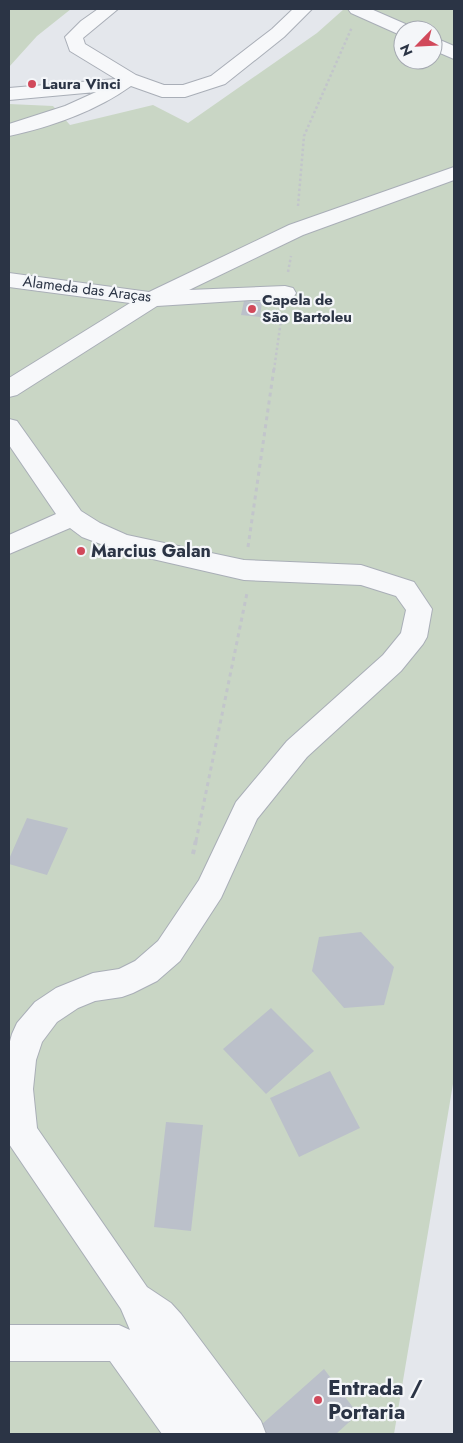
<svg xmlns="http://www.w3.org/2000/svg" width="463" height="1443" viewBox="0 0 463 1443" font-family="Jost,sans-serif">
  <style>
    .green { fill: #c9d6c5; fill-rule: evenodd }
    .building { fill: #bbc0ca }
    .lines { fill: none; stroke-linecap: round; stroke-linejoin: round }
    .minor-casing { stroke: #a9aeb7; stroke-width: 2 }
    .path-far2 { stroke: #c2c5cb; stroke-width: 2.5; stroke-dasharray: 2.5 2.5; stroke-linecap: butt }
    .path-far1 { stroke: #c2c5cb; stroke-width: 3; stroke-dasharray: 4 4; stroke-linecap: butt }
    .path { stroke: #c2c5cb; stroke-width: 4; stroke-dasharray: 4.5 4.5; stroke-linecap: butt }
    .minor { fill: #f7f8fa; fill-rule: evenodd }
    .poi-dot { fill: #d1495b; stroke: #f4f6f9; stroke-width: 2 }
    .labels { text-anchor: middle; stroke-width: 4.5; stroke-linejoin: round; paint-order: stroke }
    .far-poi-label { font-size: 15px; font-weight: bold; fill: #2b3445; stroke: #f4f6f9; text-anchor: start }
    .far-street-label { font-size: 15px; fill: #2b3445; stroke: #f4f6f9 }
    .poi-label { font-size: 18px; font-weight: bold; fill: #2b3445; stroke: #f4f6f9; text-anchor: start }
    .near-poi-label { font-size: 21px; font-weight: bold; fill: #2b3445; stroke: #f4f6f9; text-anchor: start }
  </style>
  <rect width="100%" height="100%" fill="#e4e7ec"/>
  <path class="green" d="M9,9H71L37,36L9,67Z
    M344,9H454V1078L394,1434H9V104L53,106L70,125L153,105L188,123L317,33ZM403,30H433V60H403Z"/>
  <path class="building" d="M244,301L262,302L260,317L241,315Z
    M27,818L68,828L47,875L9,864V859Z
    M361,932L394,967L384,1005L344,1008L312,971L319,937Z
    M271,1008L314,1051L266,1094L223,1049Z
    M330,1071L360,1128L299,1157L270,1098Z
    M166,1122L203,1125L191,1231L154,1227Z
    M324,1369L358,1414L336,1434H251Z"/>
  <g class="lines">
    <g class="minor-casing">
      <path id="minor" d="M98,9H118L83,38L85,44L136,75L164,85H183L211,76L272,29L293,9H312L284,37L225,84L185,97H162L131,86C96,111 51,127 9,136V124L65,106L96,92L9,100V88L116,79L70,51L65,37L81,21Z
        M348,9H371L410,26L413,30H403V35L398,34L351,13Z
        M433,37L454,46V59L433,50Z
        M454,167V180L303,235L189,290L285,286L293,288L296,293L293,298L285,300H251L157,306L17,395L9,397V378L130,303L9,287V273L149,292L289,225Z
        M9,419L17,421L81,511L100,523L127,535L244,560L361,565L414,582L432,609L427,637L423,644L401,671L307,757L257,819L221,898L180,961L157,981L133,993L122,997L95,1001L78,1008L57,1022L42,1042L36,1060L33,1089L37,1128L147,1287L171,1303L181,1314L261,1421L266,1434H162L110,1361H9V1325H119L130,1330L121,1309L9,1144V1045L12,1034L17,1023L35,1002L56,988L93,973L119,969L135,961L158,941L199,880L236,802L287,741L383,655L401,633L406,610L396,596L361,585L244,580L122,552L82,537L70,528L9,554V535L56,514L9,445Z"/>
    </g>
    <path class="path-far2" d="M298,206L304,136L352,27
      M288,272L291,256
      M274,370L282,313"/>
    <path class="path-far1" d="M248,547L274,368
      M196,841L247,593"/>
    <path class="path" d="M193,854L196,840"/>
    <use href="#minor" class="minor"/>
  </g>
  <g class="poi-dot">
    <circle cx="32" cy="84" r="5"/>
    <circle cx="252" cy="309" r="5"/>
    <circle cx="81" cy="551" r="5"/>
    <circle cx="318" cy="1400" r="5"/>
  </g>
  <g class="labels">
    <g class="far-poi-label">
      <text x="42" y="89">Laura Vinci</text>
      <text x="262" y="305">Capela de<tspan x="262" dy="17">São Bartoleu</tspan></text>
    </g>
    <g class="far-street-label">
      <text transform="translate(87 289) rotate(7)" y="5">Alameda das Araças</text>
    </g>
    <g class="poi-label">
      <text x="91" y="557">Marcius Galan</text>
    </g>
    <g class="near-poi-label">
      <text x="328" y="1395">Entrada /<tspan x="328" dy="24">Portaria</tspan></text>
    </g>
  </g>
  <rect width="463" height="1443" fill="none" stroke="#2b3445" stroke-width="20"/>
  <g transform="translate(418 45) rotate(246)"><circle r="24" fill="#f4f6f9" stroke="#a4a8b1"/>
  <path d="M0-4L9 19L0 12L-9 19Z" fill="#d1495b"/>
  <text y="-8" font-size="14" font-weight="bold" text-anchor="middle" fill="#2b3445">N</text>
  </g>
</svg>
